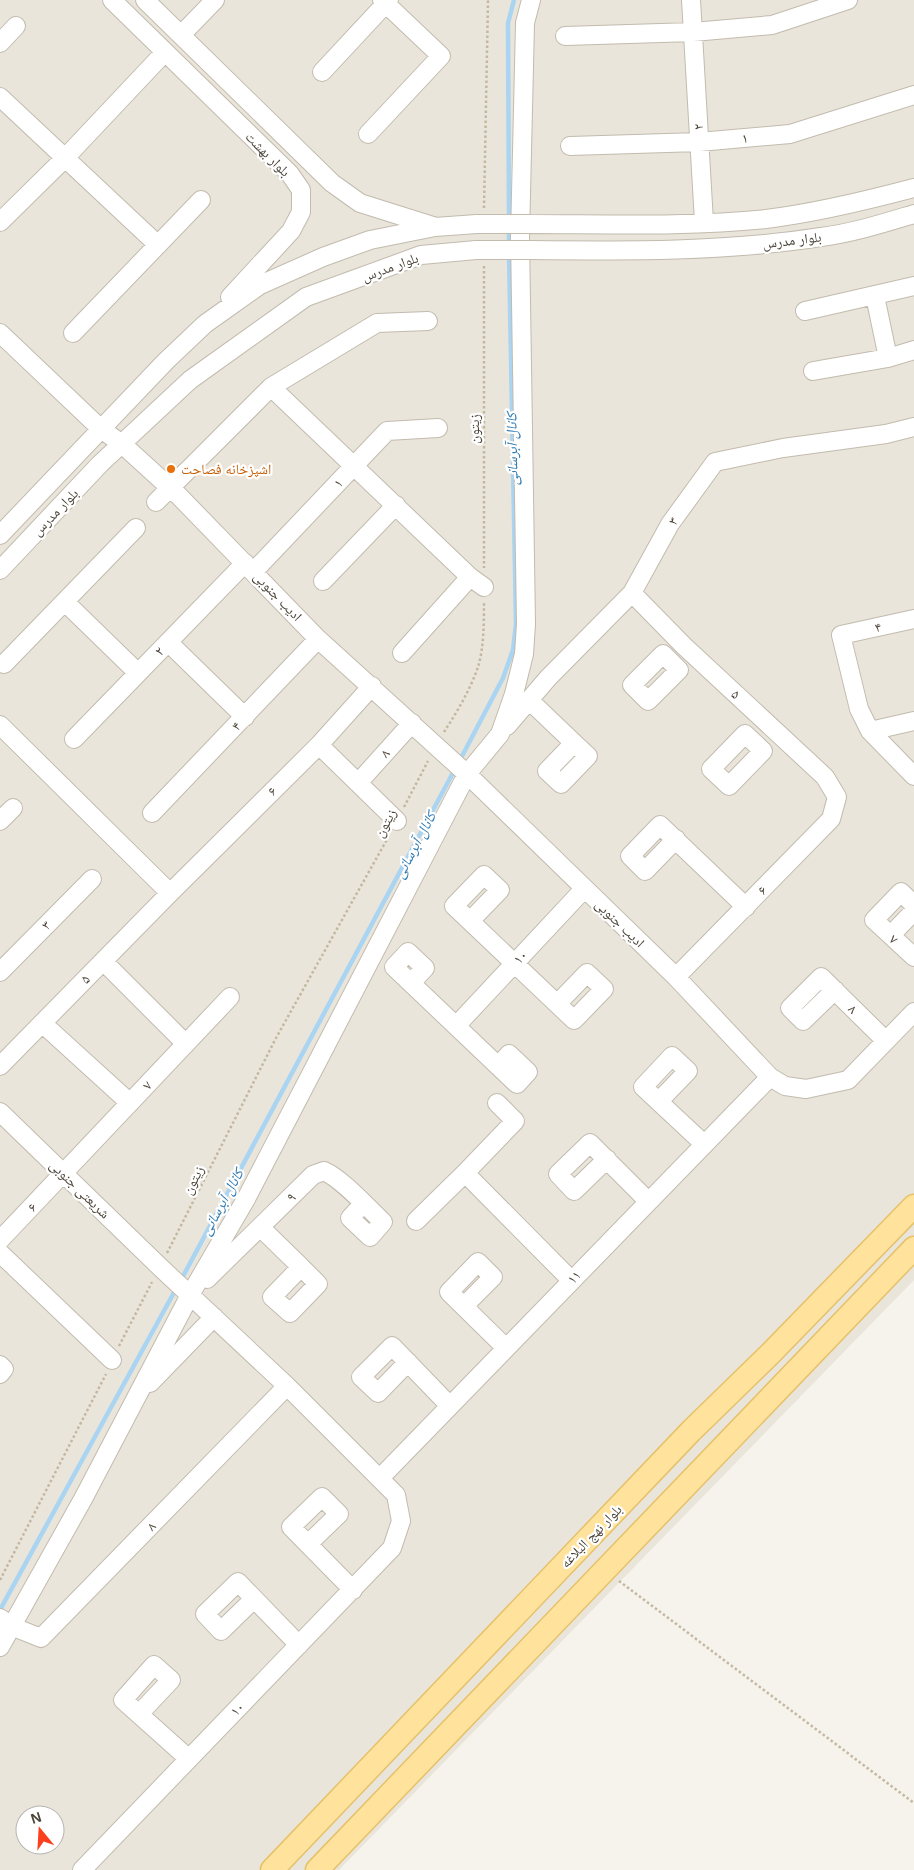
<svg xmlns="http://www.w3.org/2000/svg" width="914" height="1870" viewBox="0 0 914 1870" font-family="Arial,'Noto Naskh Arabic',sans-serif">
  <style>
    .residential { fill: #eae5da; fill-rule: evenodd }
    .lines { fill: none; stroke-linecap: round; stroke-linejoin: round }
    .stream { stroke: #a9d4f2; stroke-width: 4.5 }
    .minor-casing { stroke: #c2bbae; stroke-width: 20 }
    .major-casing { stroke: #e6c16a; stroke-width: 25 }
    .path { stroke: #c4b79f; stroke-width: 2.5; stroke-dasharray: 2.5 2.5; stroke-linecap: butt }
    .minor { stroke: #fff; stroke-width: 18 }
    .major { stroke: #ffe39c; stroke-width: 22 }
    .minor-bridge-casing { stroke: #c2bbae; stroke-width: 20; stroke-linecap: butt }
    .minor-bridge { stroke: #fff; stroke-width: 18 }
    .food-dot { fill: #e8710a; stroke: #fff; stroke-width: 2 }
    .labels { text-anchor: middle; stroke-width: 4.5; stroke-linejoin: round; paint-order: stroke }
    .street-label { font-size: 14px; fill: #4b4439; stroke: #fff }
    .food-label { font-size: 14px; fill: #c56008; stroke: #fff; text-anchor: start }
    .water-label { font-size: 15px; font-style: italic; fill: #2e7ab2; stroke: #fff }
  </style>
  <rect width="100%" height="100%" fill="#f6f3ec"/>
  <path class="residential" d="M0,0H914V1280L339,1870H0ZM25,1815H55V1845H25Z"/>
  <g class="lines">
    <path class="stream" d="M509,221L508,23L514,0
      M509,228V246
      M460,760L503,678L513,650L516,624L509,253
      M181,1280L455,769
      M0,1610L177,1287"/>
    <g class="minor-casing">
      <path id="minor" d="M112,0L290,174L301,190V212L291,231L230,297
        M145,0L332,183L360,203L433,226
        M691,0L704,222
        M181,35L215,0
        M565,36L693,32L772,25L848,0
        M0,43L16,26
        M322,72L389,0
        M0,97L158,245
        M368,134L441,56L382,0
        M570,146L699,142L790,134L914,95
        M0,222L65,158L165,52
        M530,224C608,224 688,227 766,219C816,213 865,201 914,188
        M531,250C628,251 725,252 821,237C853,233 884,223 914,214
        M875,296L888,358
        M805,311L914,286
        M428,321L377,323L271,387L470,577L484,587
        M0,333L101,429L122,444L178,495L318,639L467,774L676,977L770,1077L785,1086L806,1089L848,1080L914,1012
        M73,333L201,200
        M813,371L888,358L914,350
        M156,502L271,387
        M0,535L166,361L205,324L260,285L323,257L370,240L435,227L477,224
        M0,570L100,464L190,380L306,297L421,255L476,250
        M254,571L387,431L438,428
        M323,581L396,505
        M632,593L684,646L825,777L837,797L831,819L676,977
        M65,602L138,673
        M914,619L841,635L859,709L870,731L914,776
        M168,642L245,717
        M402,653L470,577
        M663,654L679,670L648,701L632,685Z
        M4,664L136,528
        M529,700L574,743L547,771L561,784L588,756L574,743
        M0,725L170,893
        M507,726L548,678L632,593L670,524L715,462L783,448L886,434L914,427
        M870,731L914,721
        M745,734L763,751L729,786L711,769Z
        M74,739L245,563
        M319,745L397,821
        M358,783L412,723
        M152,813L318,639
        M0,821L13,808
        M676,839L645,871L630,856L660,825L746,907
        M914,905L901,892L874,920L914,957
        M470,921L500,890L484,875L454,906L574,1020L604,989L587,973L557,1004
        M891,935L914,911
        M103,961L186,1044
        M0,972L92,879
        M411,983L425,968L408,952L394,967C435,1006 476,1045 517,1084L528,1072L509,1054L498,1066
        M835,990L803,1021L790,1008L821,977L886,1041
        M42,1023L130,1103
        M456,1026L584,889
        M0,1066L170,893L319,745L372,686
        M659,1101L688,1071L672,1056L643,1087L704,1144
        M0,1112L160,1267L287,1386L396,1495L401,1521L392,1548L82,1870
        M607,1159L574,1191L558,1174L590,1143L648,1201
        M465,1173L571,1280
        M416,1221L465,1173L515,1121L497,1103
        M260,1227L301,1267L272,1297L290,1313L318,1284L301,1267
        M0,1240L230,997
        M0,1253L112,1360
        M207,1279L313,1175L324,1171C342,1179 367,1207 383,1222L370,1237L350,1218L363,1204
        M464,1306L493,1277L478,1262L449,1292L506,1348
        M408,1362L378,1393L361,1377L392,1346L450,1406
        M0,1365L4,1369L0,1374
        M150,1383L214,1317
        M380,1478L770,1077
        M308,1544L339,1514L322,1497L291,1527L353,1590
        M254,1599L221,1631L205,1614L238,1582L299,1645
        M0,1618L11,1626L41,1638L287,1386
        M0,1647L83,1499L190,1295L246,1199L467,774L500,734L514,694L524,654L526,624L520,237L525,23L531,0
        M139,1714L171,1680L154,1665L123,1700L189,1759"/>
    </g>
    <g class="major-casing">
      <path id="major" d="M272,1870L691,1431L769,1355L914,1206
        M317,1870L914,1248"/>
    </g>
    <path class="path" d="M484,208L488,0
      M484,266V568
      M444,732C457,712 470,690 478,667C484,648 484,621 484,601
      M404,807L428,761
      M167,1253L276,1038L390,834
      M119,1346L152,1282
      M0,1580L106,1374
      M619,1581L914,1803"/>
    <use href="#minor" class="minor"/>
    <use href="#major" class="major"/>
    <g class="minor-bridge-casing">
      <path id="minor-bridge" d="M477,224H530
        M476,250H531"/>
    </g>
    <use href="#minor-bridge" class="minor-bridge"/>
  </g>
  <circle class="food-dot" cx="171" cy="469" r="5"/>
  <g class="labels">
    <g class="street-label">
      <text transform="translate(698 127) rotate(-93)" y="5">۲</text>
      <text transform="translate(745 138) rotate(-5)" y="5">۱</text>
      <text transform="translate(268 154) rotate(45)" y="5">بلوار بهشت</text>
      <text transform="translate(792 240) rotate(-7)" y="5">بلوار مدرس</text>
      <text transform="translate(390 267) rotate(-20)" y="5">بلوار مدرس</text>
      <text transform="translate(474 429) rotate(-90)" y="5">زیتون</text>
      <text transform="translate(338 483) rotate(-46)" y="5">۱</text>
      <text transform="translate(55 512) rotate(-46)" y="5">بلوار مدرس</text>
      <text transform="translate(673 521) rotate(-57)" y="5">۳</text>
      <text transform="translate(278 596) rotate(46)" y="5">ادیب جنوبی</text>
      <text transform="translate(878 627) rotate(-13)" y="5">۴</text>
      <text transform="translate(159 651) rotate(-46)" y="5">۲</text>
      <text transform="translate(736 694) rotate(43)" y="5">۵</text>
      <text transform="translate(236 726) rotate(-46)" y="5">۴</text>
      <text transform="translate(385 753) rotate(-48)" y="5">۸</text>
      <text transform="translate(272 791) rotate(-45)" y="5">۶</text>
      <text transform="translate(385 823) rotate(-61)" y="5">زیتون</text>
      <text transform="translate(762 890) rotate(-46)" y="5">۶</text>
      <text transform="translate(620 923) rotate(44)" y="5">ادیب جنوبی</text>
      <text transform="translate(46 925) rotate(-45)" y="5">۳</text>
      <text transform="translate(894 939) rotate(43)" y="5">۷</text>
      <text transform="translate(520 957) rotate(-47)" y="5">۱۰</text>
      <text transform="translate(85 979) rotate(-46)" y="5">۵</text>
      <text transform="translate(853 1009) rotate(45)" y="5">۸</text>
      <text transform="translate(147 1085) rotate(-47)" y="5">۷</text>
      <text transform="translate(193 1180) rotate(-63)" y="5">زیتون</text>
      <text transform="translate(80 1189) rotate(44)" y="5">شریعتی جنوبی</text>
      <text transform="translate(291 1197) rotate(-44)" y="5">۹</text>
      <text transform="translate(32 1207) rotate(-47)" y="5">۶</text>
      <text transform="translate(574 1277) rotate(-46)" y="5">۱۱</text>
      <text transform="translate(151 1526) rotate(-46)" y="5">۸</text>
      <text transform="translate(591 1536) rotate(-46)" y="5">بلوار نهج البلاغه</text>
      <text transform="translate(237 1709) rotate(-46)" y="5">۱۰</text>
    </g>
    <g class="food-label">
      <text x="181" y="474">اشپزخانه فصاحت</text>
    </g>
    <g class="water-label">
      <text transform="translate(512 449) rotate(-91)" y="5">کانال آبرسانی</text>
      <text transform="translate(415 845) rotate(-62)" y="5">کانال آبرسانی</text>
      <text transform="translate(222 1202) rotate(-61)" y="5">کانال آبرسانی</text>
    </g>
  </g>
  <g transform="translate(40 1830) rotate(342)"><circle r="24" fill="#ffffff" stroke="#b7b4b0"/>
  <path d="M0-4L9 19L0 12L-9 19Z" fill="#fc3f1d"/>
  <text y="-8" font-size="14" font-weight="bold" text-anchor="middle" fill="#4b4439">N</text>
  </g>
</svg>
